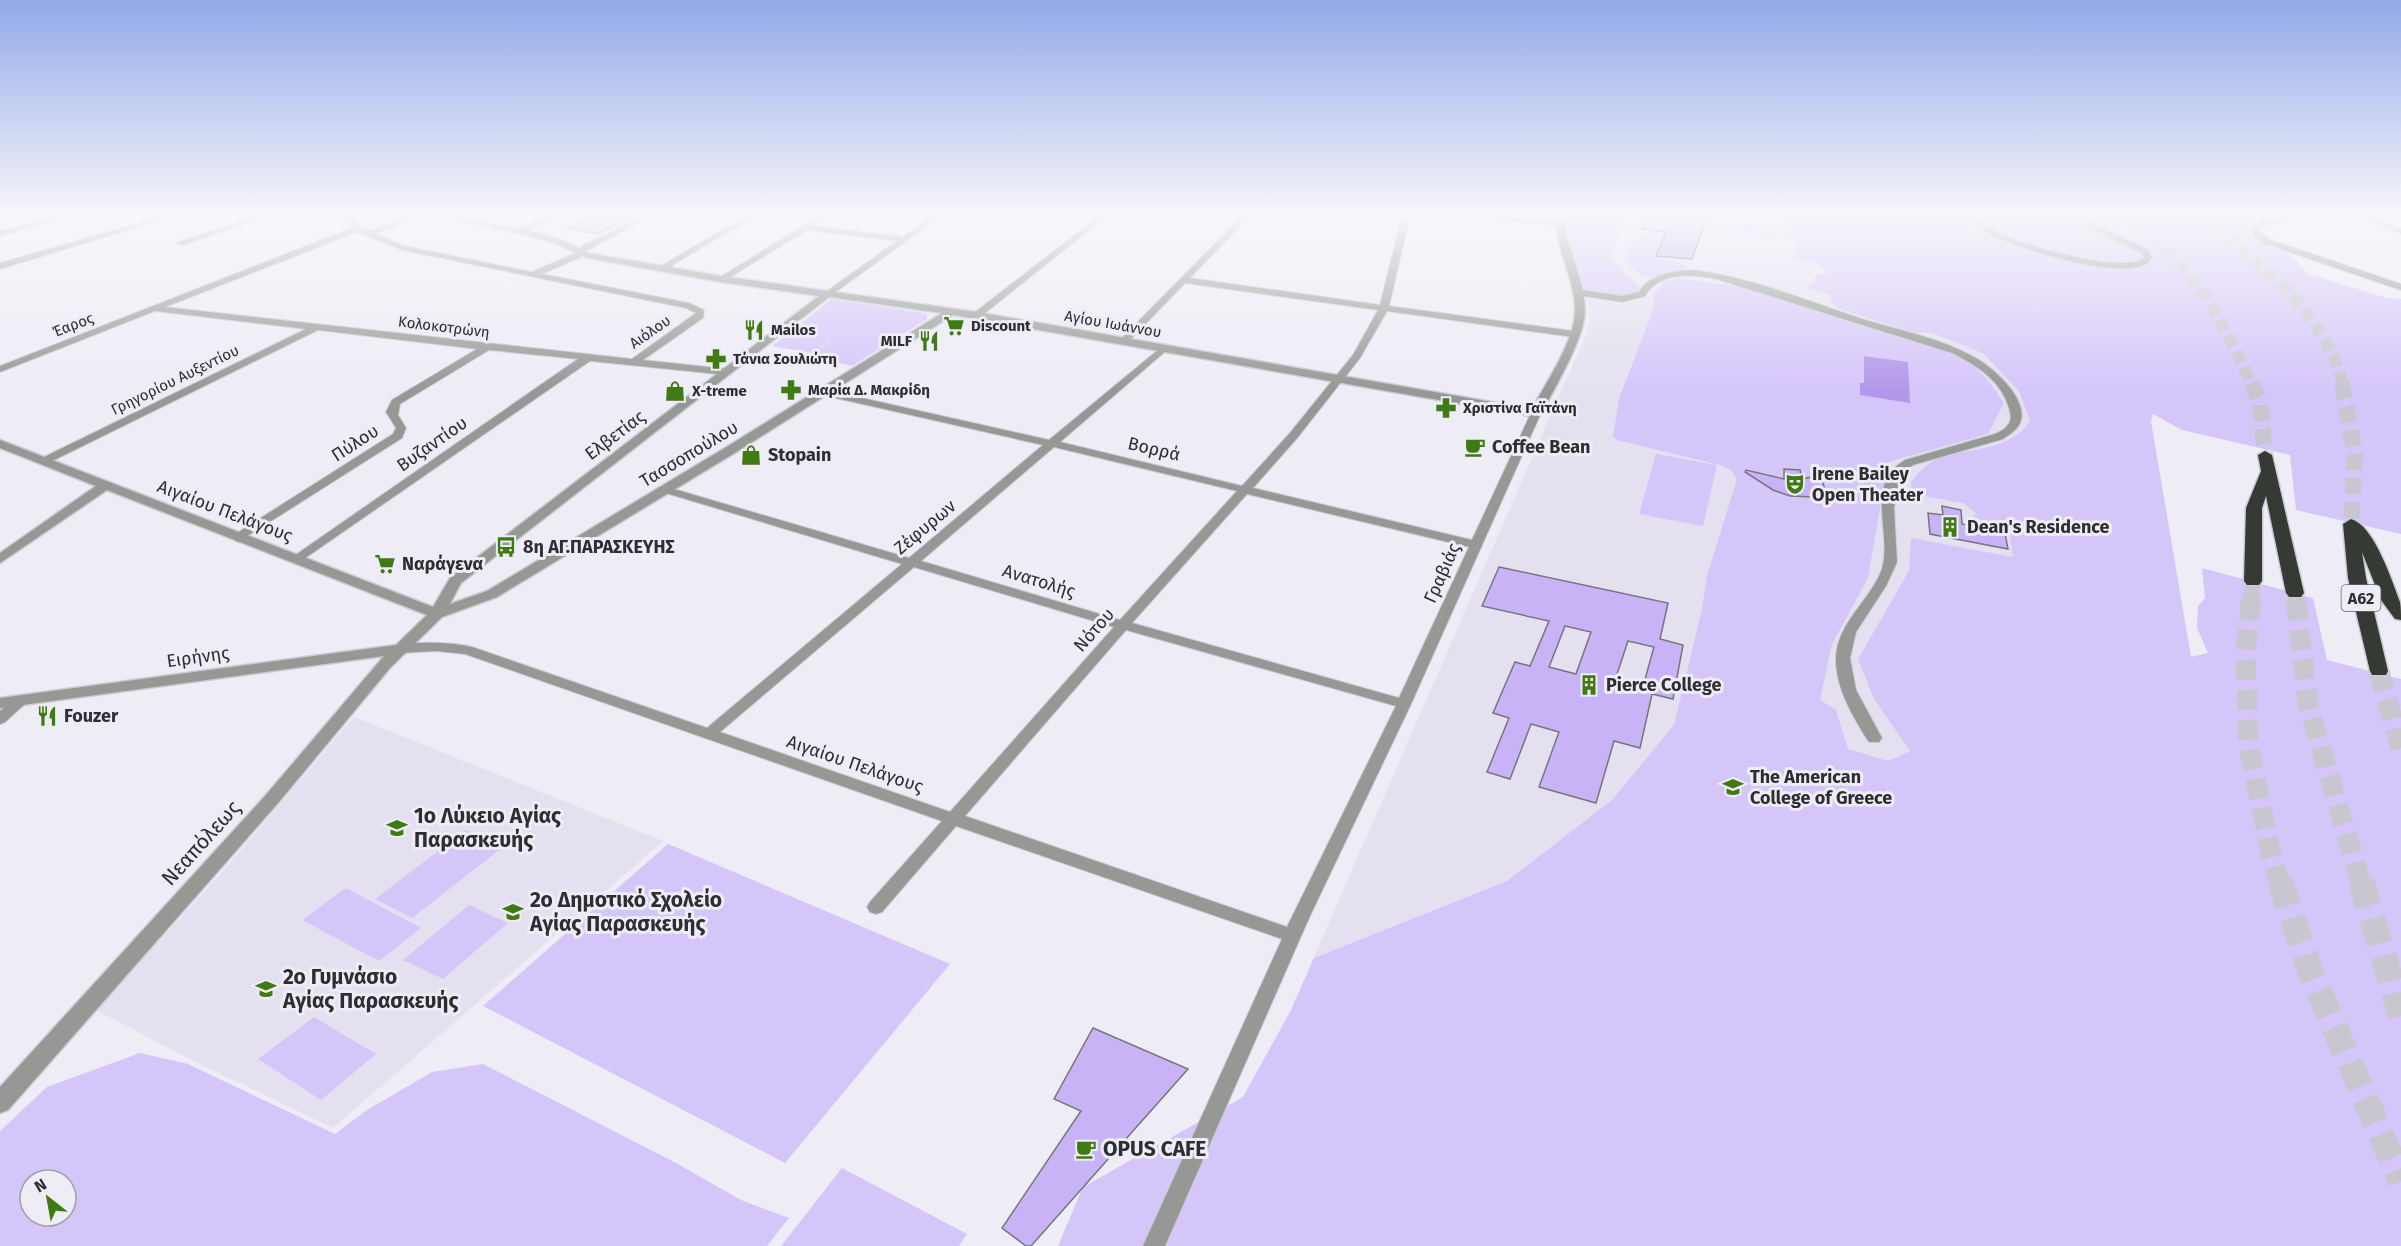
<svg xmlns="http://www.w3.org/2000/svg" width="2401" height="1246" viewBox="0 0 2401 1246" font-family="'Fira Sans',sans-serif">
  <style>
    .built { fill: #e4e0f0 }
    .green { fill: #d5c6fa; fill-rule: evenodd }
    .water { fill: #b298ea }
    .building { fill: #c8b3f6; stroke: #77757d; stroke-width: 1.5; fill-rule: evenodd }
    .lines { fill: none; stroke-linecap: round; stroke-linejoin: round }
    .motorway-tunnel-far3 { stroke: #c8c6ce; stroke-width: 12; stroke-dasharray: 12 6; stroke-linecap: butt }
    .motorway-tunnel-far2 { stroke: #c8c6ce; stroke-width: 16; stroke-dasharray: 16 8; stroke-linecap: butt }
    .motorway-tunnel-far1 { stroke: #c8c6ce; stroke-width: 20; stroke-dasharray: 20 10; stroke-linecap: butt }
    .motorway-tunnel { stroke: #c8c6ce; stroke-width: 26; stroke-dasharray: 26 13; stroke-linecap: butt }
    .minor-casing { stroke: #cbcad2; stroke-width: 2 }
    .tertiary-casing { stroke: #cbcad2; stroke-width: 3 }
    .motorway-casing { stroke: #cbcad2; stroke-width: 3 }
    .minor { fill: #959894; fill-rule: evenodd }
    .tertiary { fill: #959894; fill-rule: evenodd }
    .motorway { fill: #363a34; fill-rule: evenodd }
    .labels { text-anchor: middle; stroke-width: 6; stroke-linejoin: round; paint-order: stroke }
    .far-street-label { font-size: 15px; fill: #2e2d31; stroke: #eeecf5 }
    .far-poi-label { font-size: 15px; font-weight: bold; fill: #2e2d31; stroke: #eeecf5; text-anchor: start }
    .shield { fill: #eeecf5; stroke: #68666c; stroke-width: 1.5 }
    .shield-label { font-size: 16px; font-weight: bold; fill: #2e2d31 }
    .street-label { font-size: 18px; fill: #2e2d31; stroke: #eeecf5 }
    .poi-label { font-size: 18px; font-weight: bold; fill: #2e2d31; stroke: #eeecf5; text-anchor: start }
    .near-poi-label { font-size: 21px; font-weight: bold; fill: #2e2d31; stroke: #eeecf5; text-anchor: start }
    .near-street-label { font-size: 21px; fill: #2e2d31; stroke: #eeecf5 }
  </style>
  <rect width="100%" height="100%" fill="#eeecf5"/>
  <path class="built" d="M1567,216H1898L2042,401L2079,875L1181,1246L1243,1097L1290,1012L1587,332L1590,319L1587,296Z
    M354,717L663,841L333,1128L186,1057L96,1010L219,876Z"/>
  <path class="green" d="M1566,216H1630L1617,236L1610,258L1639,286L1640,291L1626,296L1584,291L1568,245Z
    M1776,216H1964L1977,227L1975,216H2306C2288,216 2260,213 2248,227L2251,237L2285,251L2309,274L2387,298L2401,299V534L2296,510L2290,455L2182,430L2153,414L2151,421L2191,657L2208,653L2197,628L2198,606L2205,598L2202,568L2313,598L2327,660L2401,679V1246H1058L1083,1187L1243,1097L1290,1012L1314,958L1507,881L1612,800L1674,725L1702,609L1707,576L1737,479L1731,470L1720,465L1617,440L1613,436L1619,399L1654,307V294L1664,283L1677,278L1752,288L1949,353C1979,365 1987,378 2004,403L1988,434L1888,462L1868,578L1832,644L1820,700L1836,710L1848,749L1888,761L1910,751L1874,699L1858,659L1909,571L1911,538L2013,557L2009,531L1970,522L1976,513L1963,503L1911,494V482C1919,472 1927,462 1940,458C1972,446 2008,453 2030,421L2019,391L1983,353L1930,332L1915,333L1837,308L1831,300V295L1805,287L1815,282L1816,274L1828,273L1817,262L1794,259L1796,240L1782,230Z
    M1722,223C1737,224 1768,221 1773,236L1719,229L1718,226Z
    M1647,238L1659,240L1662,243L1656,256L1658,258L1681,263L1686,267C1681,272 1676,271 1669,272C1664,273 1660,277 1655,278C1643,280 1630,268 1625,258L1634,239Z
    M831,299L924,313L927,314V319L852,366L808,356L830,342L814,339L829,342L812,353L772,346L797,326L816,334L809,339L818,334L798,326Z
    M1656,454L1717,465L1703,526L1639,514Z
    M466,830L503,847L412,918L375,899Z
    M668,844L950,964L785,1163L483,1006Z
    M346,888L421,928L379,961L302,920Z
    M469,905L508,923L443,979L403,960Z
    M314,1017L376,1054L321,1100L258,1059Z
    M140,1053L188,1064L335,1134L367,1110L432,1072L483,1064L676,1163L741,1200L789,1218L767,1246H0V1131L47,1087ZM30,1180H66V1216H30Z
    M842,1168L967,1234L959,1246H781Z"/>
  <path class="water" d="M1864,356L1908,362L1910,403L1860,395V383H1864Z"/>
  <path class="building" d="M592,216H599L628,218L597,234L567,228Z
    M1648,216H1707L1692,259L1656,256L1666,232L1642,229Z
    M1784,469L1800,470L1802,479L1815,476L1823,483L1825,491L1814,497L1790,496L1773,490L1745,472L1746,470L1784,479Z
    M1942,506L1961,510L1962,524L2005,533L2008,549L1930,534L1928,513L1943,515Z
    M1499,567L1668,603L1660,639L1683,645L1673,699L1652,694L1640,748L1614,741L1596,803L1539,787L1559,732L1531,724L1510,779L1487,772L1509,718L1493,713L1515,662L1530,666L1549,621L1482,606ZM1565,626L1591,632L1576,674L1549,667ZM1628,641L1654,647L1642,690L1614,683Z
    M1093,1028L1188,1069L1031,1246H1026L1002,1228L1081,1111L1054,1099Z"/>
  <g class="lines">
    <path class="motorway-tunnel-far3" d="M2122,216C2134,225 2147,233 2159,243C2204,281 2227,333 2252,384
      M2195,216C2258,259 2321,308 2343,384"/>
    <path class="motorway-tunnel-far2" d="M2251,383L2260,402L2265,455
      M2342,383L2355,456L2351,524
      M2295,593L2296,601
      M2251,601L2253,581"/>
    <path class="motorway-tunnel-far1" d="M2251,600L2246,650L2248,743L2272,858L2280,883
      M2296,600L2308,705L2361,883
      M2379,671L2401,750"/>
    <path class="motorway-tunnel" d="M2280,881L2311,973L2401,1181
      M2361,881L2401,1016"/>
    <g class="minor-casing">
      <path id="minor" d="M59,216H70L0,236V231Z
        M163,216H174L0,269V263Z
        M256,216H267L183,245L176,243Z
        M343,216H351L360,227L368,231L409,216H419L375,234L404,246L532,272L573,254L582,246L641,216H650L588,250L579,258L542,274L689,303L704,310L703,318L643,360L727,369L732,372L727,375L590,361L298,563L292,559L294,556L578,359L489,350L400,404L398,415L406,428L402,438L238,542L232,538L234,535L393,434L396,428L386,412L392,400L477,349L318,330L48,463H40V459L306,329L155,311L0,372V366L352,228ZM357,232L402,250L686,308L696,313L632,359L165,307Z
        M547,216H556L523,233L516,231Z
        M746,216H755L666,269L659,267Z
        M819,216H828L814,226L903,237L932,216H941L830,296L823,294L897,241L807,230L724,281L717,279Z
        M1099,216H1107L980,317H974V313Z
        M1242,216H1250L1190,278L1380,305L1402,216H1410L1389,306L1573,331L1578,334L1573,337L1387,311L1360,358L1298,437L1253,488L1472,540L1531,413L1536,410L1541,413L1411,704L1309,918L1165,1246H1143L1282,939L956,826L882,912L876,914L870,912L867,907L870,902L942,821L465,654L436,651L401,653L394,649C405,639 457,643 472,647L707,728L902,564L659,491L657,489L659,487H667L909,558L1043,445L818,394L817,392L822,389L1049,440L1164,345L1169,348L1167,350L1060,442L1242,486L1290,433L1353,355L1378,310L1185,283L1127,343H1121V339ZM1054,447L1237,491L1120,620L921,561ZM1247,494L1469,547L1399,698L1132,623ZM914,567L1114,627L950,812L720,732ZM1126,630L1396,706L1287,927L965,816Z
        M1471,216H1495L1560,222L1564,224L1560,226L1475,218Z
        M1967,216H1975C1983,224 1991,229 2001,234C2024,245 2126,276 2144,257L2141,253L2085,226L2084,217L2095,216L2091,220L2092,223L2147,249L2152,257C2149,261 2147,265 2142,266C2111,278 2008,247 1980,229C1975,226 1971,221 1967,216Z
        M2292,216H2307L2266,225L2258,230L2271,240L2401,284V290L2265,244L2255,237L2249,229L2261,221Z
        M2360,216H2370L2401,229V234Z
        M1695,270C1752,278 1808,301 1862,319C1899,330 1940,338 1974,357C1991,366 2027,397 2021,420C2019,429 2010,434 2003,439L1913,465L1900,474L1894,508L1897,562L1886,586L1856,632L1850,658L1856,690L1882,738L1879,742H1869C1853,717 1835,687 1836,657C1838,623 1867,603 1880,574C1896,538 1861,486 1905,460L1995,434C1999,432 2004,430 2007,426C2012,421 2011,415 2009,408C2001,380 1976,365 1952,353L1719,280C1694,274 1660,271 1645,296L1622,302L1577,295L1573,292L1577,289L1622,296L1639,292C1649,274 1675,270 1695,270Z
        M20,696L27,701L25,704L5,722L0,724V711L15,698Z"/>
    </g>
    <g class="tertiary-casing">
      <path id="tertiary" d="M436,216H451L528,230L562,240L589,253L721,276L977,312L1532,409C1546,383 1575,340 1575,311C1575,278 1555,249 1556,216H1564C1566,249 1585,279 1585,311C1585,338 1554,388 1542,413L1536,417L953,315L733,454L497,597L442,617L390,668L278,803L8,1110L0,1113V1087L266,795L384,656L0,708V698L396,645L427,615L107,490L0,563V553L96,486L0,448V440L433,607L450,578L819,296L721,282L587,258L556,244L527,235ZM829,297L942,313L725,448L487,591L450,604L461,583Z"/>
    </g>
    <g class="motorway-casing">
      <path id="motorway" d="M2265,451L2272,455L2304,593L2301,597H2289L2286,593L2266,496L2262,508V581L2259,585H2247L2244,581L2246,508L2261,471L2258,455Z
        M2351,519C2374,525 2392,581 2400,602C2401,607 2401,615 2401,620L2395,619L2381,600L2362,552L2366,578L2388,671L2386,675H2372L2370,671L2348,578L2343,524Z"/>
    </g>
    <use href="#minor" class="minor"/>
    <use href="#tertiary" class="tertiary"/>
    <use href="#motorway" class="motorway"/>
  </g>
  <linearGradient id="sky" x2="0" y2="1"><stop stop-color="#92a9e9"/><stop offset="0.55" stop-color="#f7f6fa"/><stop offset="1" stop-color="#f7f6fa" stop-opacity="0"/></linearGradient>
  <rect width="2401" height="390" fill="url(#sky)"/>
  <defs>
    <g id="supermarket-bare" transform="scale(1.62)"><path d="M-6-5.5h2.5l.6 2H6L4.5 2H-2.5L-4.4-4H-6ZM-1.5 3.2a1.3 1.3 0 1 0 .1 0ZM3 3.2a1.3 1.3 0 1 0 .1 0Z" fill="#3f7a12" stroke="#eeecf5" stroke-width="2.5" paint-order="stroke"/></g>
    <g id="restaurant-bare" transform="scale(1.62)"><path d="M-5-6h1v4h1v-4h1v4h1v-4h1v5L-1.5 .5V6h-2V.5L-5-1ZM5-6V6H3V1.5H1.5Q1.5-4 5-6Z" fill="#3f7a12" stroke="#eeecf5" stroke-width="2.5" paint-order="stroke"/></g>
    <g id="pharmacy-bare" transform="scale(1.62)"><path d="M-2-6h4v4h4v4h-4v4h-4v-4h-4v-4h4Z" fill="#3f7a12" stroke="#eeecf5" stroke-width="2.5" paint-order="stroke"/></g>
    <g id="shop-bare" transform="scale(1.62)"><path d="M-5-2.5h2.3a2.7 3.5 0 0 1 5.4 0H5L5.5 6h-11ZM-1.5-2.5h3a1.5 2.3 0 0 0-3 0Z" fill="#3f7a12" stroke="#eeecf5" stroke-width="2.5" paint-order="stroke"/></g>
    <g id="cafe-bare" transform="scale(1.62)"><path d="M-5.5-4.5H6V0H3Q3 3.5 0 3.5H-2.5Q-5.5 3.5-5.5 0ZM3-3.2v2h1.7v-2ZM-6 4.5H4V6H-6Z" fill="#3f7a12" stroke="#eeecf5" stroke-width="2.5" paint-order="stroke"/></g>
    <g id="theatre-bare" transform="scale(1.62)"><path d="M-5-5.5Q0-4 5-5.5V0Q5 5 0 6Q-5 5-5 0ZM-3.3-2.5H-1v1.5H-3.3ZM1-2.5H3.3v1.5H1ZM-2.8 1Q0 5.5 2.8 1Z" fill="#3f7a12" stroke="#eeecf5" stroke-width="2.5" paint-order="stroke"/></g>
    <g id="building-bare" transform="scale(1.62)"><path d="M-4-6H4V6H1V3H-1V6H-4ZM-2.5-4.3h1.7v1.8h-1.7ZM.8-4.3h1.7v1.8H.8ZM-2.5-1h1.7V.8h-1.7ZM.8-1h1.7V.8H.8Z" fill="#3f7a12" stroke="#eeecf5" stroke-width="2.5" paint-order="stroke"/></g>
    <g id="bus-bare" transform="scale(1.62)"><path d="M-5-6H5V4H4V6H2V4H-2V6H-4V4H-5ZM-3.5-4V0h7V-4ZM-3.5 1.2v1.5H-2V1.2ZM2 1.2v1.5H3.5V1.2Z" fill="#3f7a12" stroke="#eeecf5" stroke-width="2.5" paint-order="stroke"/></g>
    <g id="university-bare" transform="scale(1.62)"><path d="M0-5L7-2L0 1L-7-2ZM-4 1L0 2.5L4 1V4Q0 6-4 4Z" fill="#3f7a12" stroke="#eeecf5" stroke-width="2.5" paint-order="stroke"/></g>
    <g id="school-bare" transform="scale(1.62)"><path d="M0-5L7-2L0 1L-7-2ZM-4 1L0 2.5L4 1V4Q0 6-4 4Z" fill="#3f7a12" stroke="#eeecf5" stroke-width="2.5" paint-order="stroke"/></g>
  </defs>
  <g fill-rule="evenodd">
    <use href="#supermarket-bare" x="954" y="326"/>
    <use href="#restaurant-bare" x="754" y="330"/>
    <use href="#restaurant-bare" x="929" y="341"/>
    <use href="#pharmacy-bare" x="716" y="359"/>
    <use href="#pharmacy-bare" x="791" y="390"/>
    <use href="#shop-bare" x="675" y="391"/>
    <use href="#pharmacy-bare" x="1446" y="408"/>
    <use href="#cafe-bare" x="1475" y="447"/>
    <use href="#shop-bare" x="751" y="455"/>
    <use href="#theatre-bare" x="1795" y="484"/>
    <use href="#building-bare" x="1950" y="527"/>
    <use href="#bus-bare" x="506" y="547"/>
    <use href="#supermarket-bare" x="385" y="564"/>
    <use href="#building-bare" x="1589" y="685"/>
    <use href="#restaurant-bare" x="47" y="716"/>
    <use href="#university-bare" x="1733" y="787"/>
    <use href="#school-bare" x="397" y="828"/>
    <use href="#school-bare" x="513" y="912"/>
    <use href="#school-bare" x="266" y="989"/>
    <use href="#cafe-bare" x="1086" y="1149"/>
  </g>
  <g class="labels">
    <g class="far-street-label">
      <text transform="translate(1113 324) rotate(10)" y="5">Αγίου Ιωάννου</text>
      <text transform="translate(73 325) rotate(-21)" y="5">Έαρος</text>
      <text transform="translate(444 327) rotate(7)" y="5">Κολοκοτρώνη</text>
      <text transform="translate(650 332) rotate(-35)" y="5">Αιόλου</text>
      <text transform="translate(175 380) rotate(-26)" y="5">Γρηγορίου Αυξεντίου</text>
    </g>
    <g class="far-poi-label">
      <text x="971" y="331">Discount</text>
      <text x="771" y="335">Mailos</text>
      <text x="912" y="346" text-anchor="end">MILF</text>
      <text x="733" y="364">Τάνια Σουλιώτη</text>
      <text x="808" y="395">Μαρία Δ. Μακρίδη</text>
      <text x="692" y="396">X-treme</text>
      <text x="1463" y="413">Χριστίνα Γαϊτάνη</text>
    </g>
    <rect class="shield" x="2341.5" y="585" width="39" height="26" rx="4.5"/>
    <g class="shield-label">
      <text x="2361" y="604">Α62</text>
    </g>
    <g class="street-label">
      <text transform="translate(615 435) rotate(-37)" y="6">Ελβετίας</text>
      <text transform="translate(355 443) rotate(-33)" y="6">Πύλου</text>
      <text transform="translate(432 444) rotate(-35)" y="6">Βυζαντίου</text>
      <text transform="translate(1154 449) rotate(13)" y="6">Βορρά</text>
      <text transform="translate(689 454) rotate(-31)" y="6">Τασσοπούλου</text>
      <text transform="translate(225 511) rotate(21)" y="6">Αιγαίου Πελάγους</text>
      <text transform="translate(925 527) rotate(-40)" y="6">Ζέφυρων</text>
      <text transform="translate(1442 573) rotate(-66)" y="6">Γραβιάς</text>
      <text transform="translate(1039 581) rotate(17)" y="6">Ανατολής</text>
      <text transform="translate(1094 630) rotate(-49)" y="6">Νότου</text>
      <text transform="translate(198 657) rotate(-8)" y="6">Ειρήνης</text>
      <text transform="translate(855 764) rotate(19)" y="6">Αιγαίου Πελάγους</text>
    </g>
    <g class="poi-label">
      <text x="1492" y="453">Coffee Bean</text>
      <text x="768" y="461">Stopain</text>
      <text x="1812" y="480">Irene Bailey<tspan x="1812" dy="21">Open Theater</tspan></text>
      <text x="1967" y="533">Dean's Residence</text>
      <text x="523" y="553">8η ΑΓ.ΠΑΡΑΣΚΕΥΗΣ</text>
      <text x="402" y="570">Ναράγενα</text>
      <text x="1606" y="691">Pierce College</text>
      <text x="64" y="722">Fouzer</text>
      <text x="1750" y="783">The American<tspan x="1750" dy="21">College of Greece</tspan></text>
    </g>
    <g class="near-poi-label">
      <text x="414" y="823">1ο Λύκειο Αγίας<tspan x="414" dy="24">Παρασκευής</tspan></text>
      <text x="530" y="907">2ο Δημοτικό Σχολείο<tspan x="530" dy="24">Αγίας Παρασκευής</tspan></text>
      <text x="283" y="984">2ο Γυμνάσιο<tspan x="283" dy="24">Αγίας Παρασκευής</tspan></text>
      <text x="1103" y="1156">OPUS CAFE</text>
    </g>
    <g class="near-street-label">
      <text transform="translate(201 843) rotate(-48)" y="7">Νεαπόλεως</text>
    </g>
  </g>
  <g transform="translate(48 1198) rotate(329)"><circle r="28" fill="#eeecf5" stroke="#a1a0a7" stroke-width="1.5"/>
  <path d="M0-4.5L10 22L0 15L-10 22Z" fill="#3f7a12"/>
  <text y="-9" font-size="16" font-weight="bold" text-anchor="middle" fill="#2e2d31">N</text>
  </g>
</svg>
